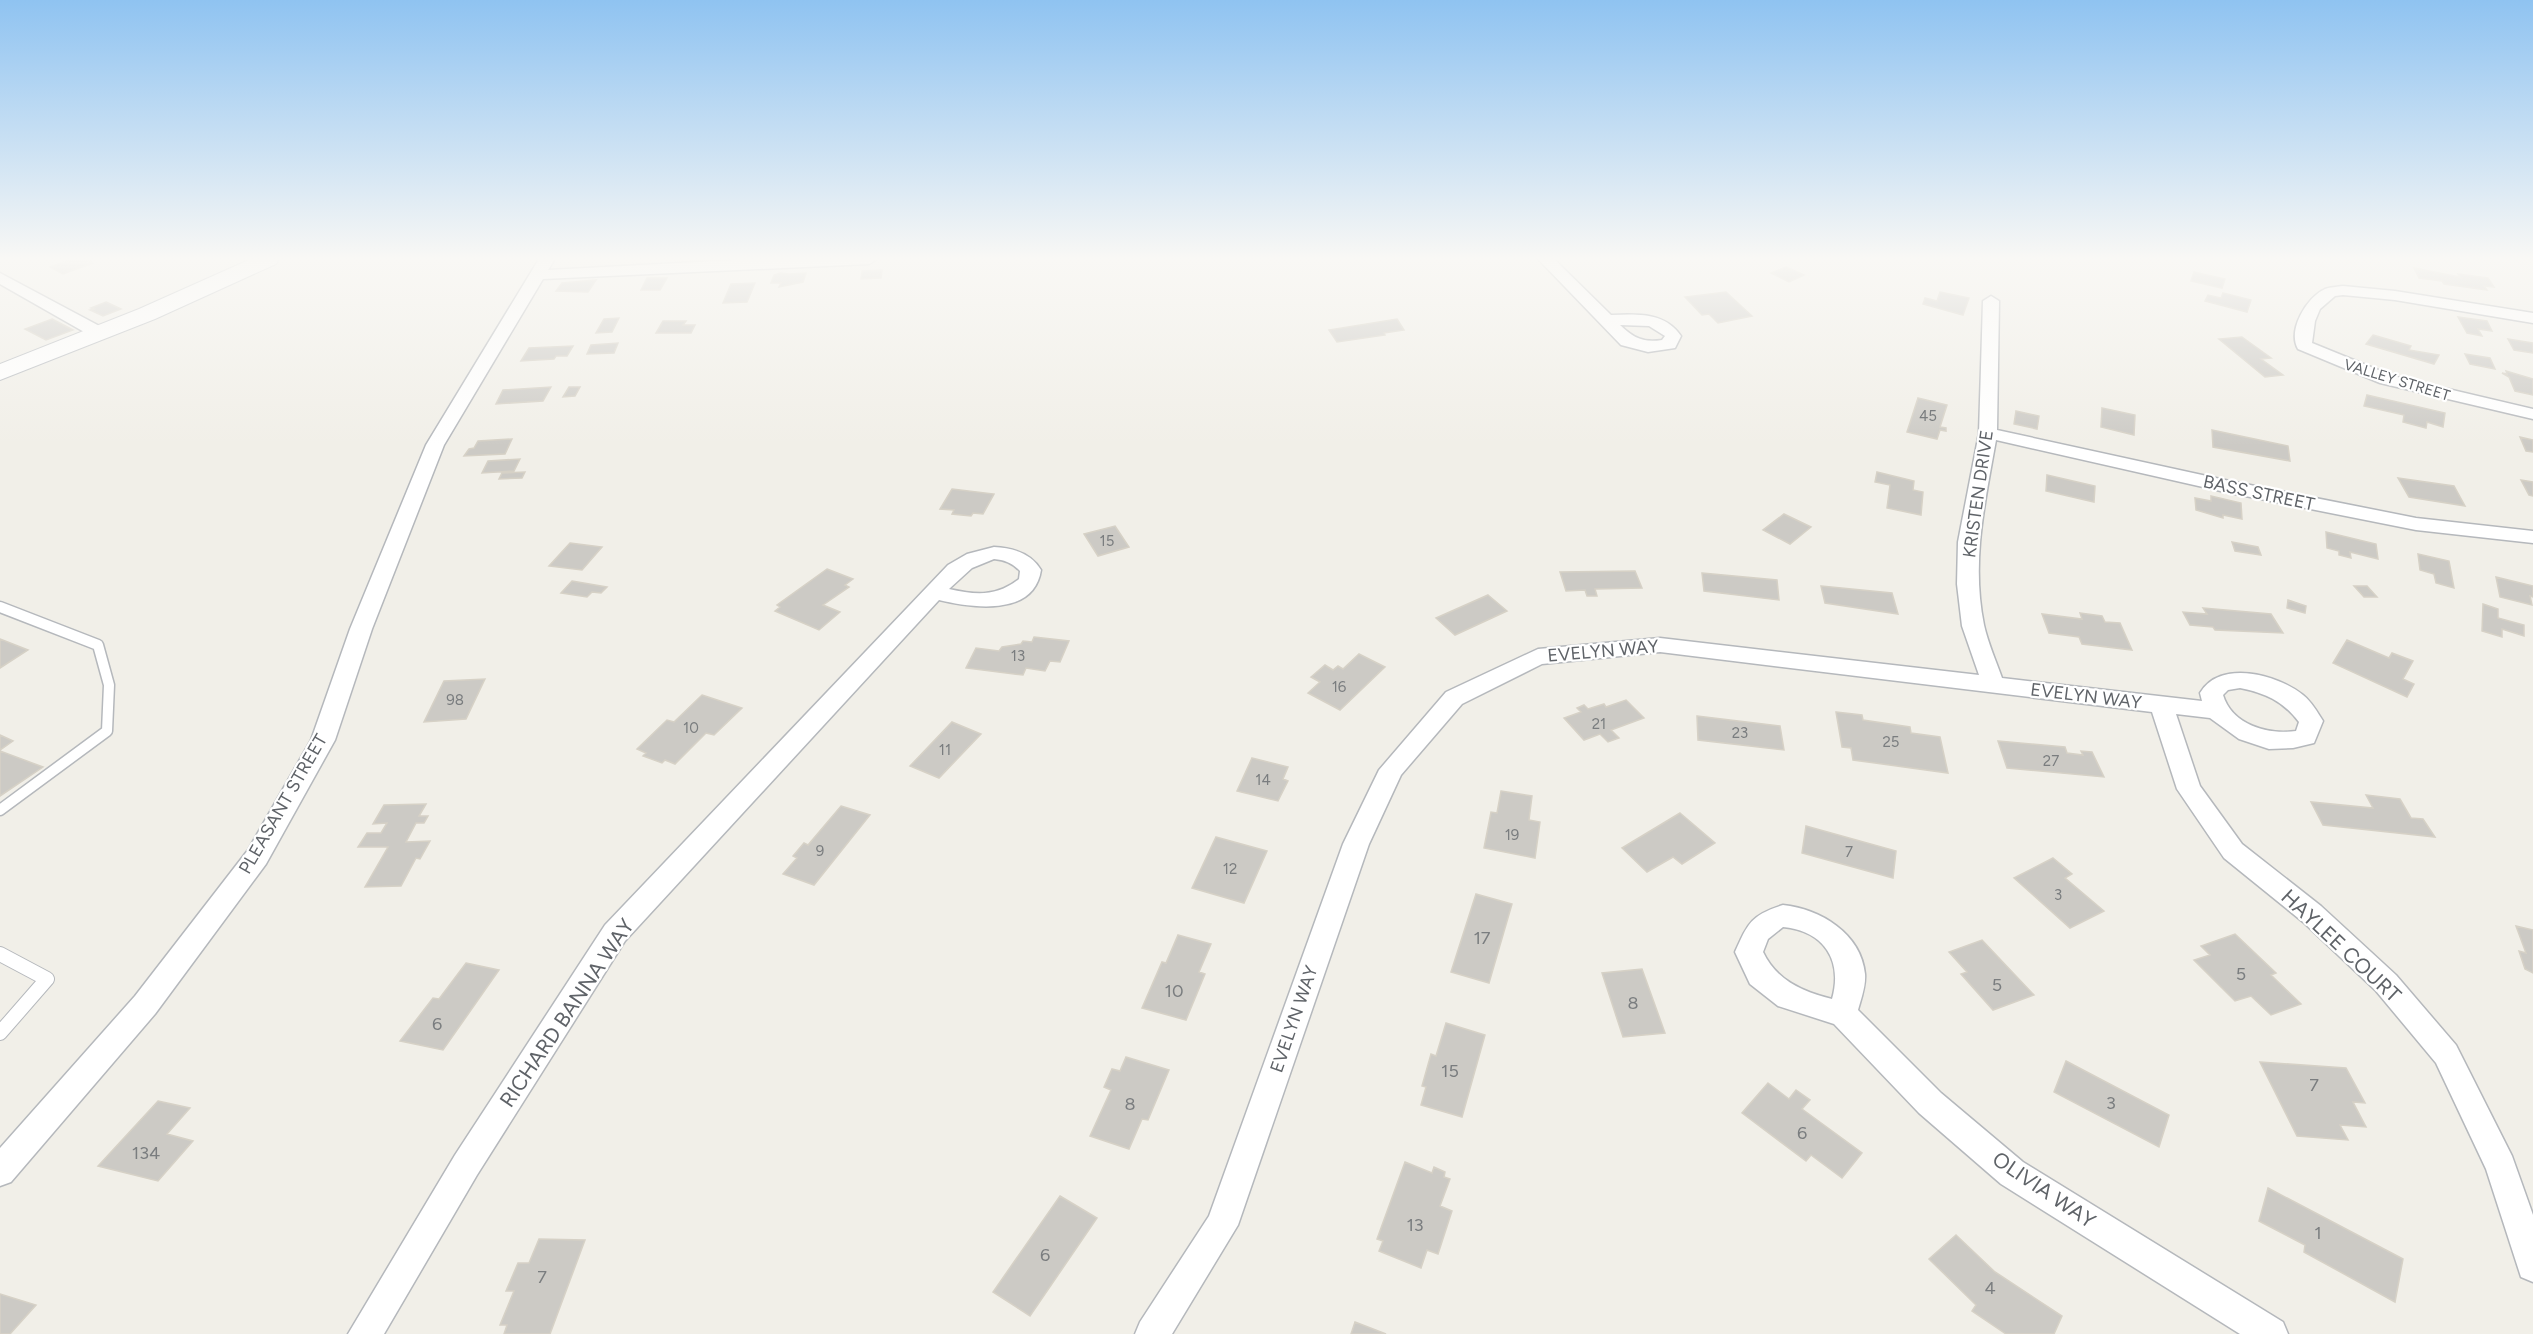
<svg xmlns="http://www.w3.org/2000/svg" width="2533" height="1334" viewBox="0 0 2533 1334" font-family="Figtree,sans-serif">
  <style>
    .building { fill: #cccac5; stroke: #d6d1c6; stroke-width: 1.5 }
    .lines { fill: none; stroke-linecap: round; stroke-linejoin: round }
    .service-far1-casing { stroke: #b5b8bc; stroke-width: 13 }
    .service-casing { stroke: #b5b8bc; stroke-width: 16 }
    .minor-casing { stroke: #b5b8bc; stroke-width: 3 }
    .secondary-casing { stroke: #b6babf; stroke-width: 2 }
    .service-far1 { stroke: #fff; stroke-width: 10 }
    .service { stroke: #fff; stroke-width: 14 }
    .minor { fill: #fff; fill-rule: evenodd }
    .secondary { fill: #fff; fill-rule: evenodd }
    .labels { text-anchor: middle; stroke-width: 4.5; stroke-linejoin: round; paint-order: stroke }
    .far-street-label { font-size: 15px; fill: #5f6368; stroke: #fff }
    .number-label { font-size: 15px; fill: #7a7d7f }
    .street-label { font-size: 18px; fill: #5f6368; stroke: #fff }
    .near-number-label { font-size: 18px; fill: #7a7d7f }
    .near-street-label { font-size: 21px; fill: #5f6368; stroke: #fff }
  </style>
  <rect width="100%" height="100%" fill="#f1efe8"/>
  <path class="building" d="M73,259H86L93,263L63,274L50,267Z
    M1786,267L1804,275L1789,282L1771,273Z
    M2414,268L2460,277L2458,274L2488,278L2494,287L2484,286L2487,290L2444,284L2442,281L2419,278Z
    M882,270L881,278L861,279L862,271Z
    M2194,272L2225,279L2222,288L2191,281Z
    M780,273L789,274L806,273L803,282L779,287L781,283H771L774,275Z
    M647,278H667L660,290H641Z
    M596,280L588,292L556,291L562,283Z
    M755,283L747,302L723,303L731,284Z
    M1726,292L1752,316L1718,323L1709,314L1702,315L1685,297Z
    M1940,292L1969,298L1963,315L1923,304L1925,298L1937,301Z
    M2223,293L2251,300L2247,312L2205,301L2208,295L2221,298Z
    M106,302L121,309L103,316L90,310L94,309L91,308Z
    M2458,317L2487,321L2492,331L2478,329L2482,336L2467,333Z
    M619,318L612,332L596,333L604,319Z
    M52,319L73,330L46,340L25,329Z
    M1397,319L1404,330L1384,333L1385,335L1337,342L1329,330Z
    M663,321H686L683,325H695L691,333H656Z
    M2373,335L2411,346L2409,350L2439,355L2434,364L2366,344Z
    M2242,337L2271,358L2261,359L2283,375L2265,377L2219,339Z
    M2508,339L2533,343V353L2514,350Z
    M618,343L614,353L587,354L591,345Z
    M573,346L567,356H556L554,359L521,361L529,348Z
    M2465,354L2490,358L2495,369L2470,364Z
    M2506,371L2533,379V395L2515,391L2509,377L2502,373L2507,374Z
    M551,387L543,401L496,404L503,390Z
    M569,387H580L575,396L563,397Z
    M2367,395L2445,413L2443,427L2427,422L2426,428L2403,422L2404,415L2364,406Z
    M1918,398L1947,405L1940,427L1946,428V431L1940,430L1937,439L1907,432Z
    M2102,408L2135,415L2134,435L2101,427Z
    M2016,411L2039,416L2037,429L2014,424Z
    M2212,430L2288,446L2290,461L2213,447Z
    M2520,437L2533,440V452L2526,451Z
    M512,439L505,454L464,456L469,449L474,448L478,441Z
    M520,459L514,471L482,473L488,461Z
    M525,472L522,478L499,479L502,473Z
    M1877,472L1914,481L1913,490L1923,492L1921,515L1887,508L1890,485L1875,482Z
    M2047,475L2095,486L2094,502L2046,491Z
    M2398,478L2454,486L2465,506L2409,497Z
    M2521,480L2533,482V496L2529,495Z
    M952,489L994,494L983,514L973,513L971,516L952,514L954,510L940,509Z
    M2211,496L2241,503L2242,519L2223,515V518L2196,510L2195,498L2211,501Z
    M1784,514L1811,527L1790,544L1763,530Z
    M1115,526L1129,547L1098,556L1084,534Z
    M2326,532L2376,544L2378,559L2350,552L2351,558L2339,555V551L2327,548Z
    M2232,542L2258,547L2261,555L2235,551Z
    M570,543L602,547L582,570L549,566Z
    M2418,554L2449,561L2454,588L2436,583L2434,574L2420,570Z
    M827,569L853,579L845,585L849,587L823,605L840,612L819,630L775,611L780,607L777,605Z
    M1635,571L1642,588L1595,589L1597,596H1587L1585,590L1566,591L1560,572Z
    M1702,573L1777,580L1779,600L1704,591Z
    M2496,577L2533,586V597L2530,596L2532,605L2500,597Z
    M572,581L607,587L601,593L592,592L587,597L561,593Z
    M1821,586L1892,593L1898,614L1825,603Z
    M2354,586H2367L2377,597H2364Z
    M1488,595L1507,611L1455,635L1436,618Z
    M2288,600L2306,606L2305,613L2287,608Z
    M2483,604L2498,609V618L2524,625V636L2502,629V637L2482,631Z
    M2203,608L2271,614L2283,633L2215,630L2213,627L2190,625L2183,612L2207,614Z
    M2080,613L2102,616L2105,622L2120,623L2132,650L2082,644L2079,637L2049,633L2042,614L2082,619Z
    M1034,637L1069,641L1060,662L1050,661L1045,671L1026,668L1023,675L966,668L976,648L999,651L1002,647L1021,644L1023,641L1032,642Z
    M0,639L28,650L0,668Z
    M2347,640L2389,658L2392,653L2413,661L2403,679L2414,684L2407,697L2333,663Z
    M1359,654L1385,667L1340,710L1308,693L1320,682L1311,677L1325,665L1333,670L1338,666L1343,669Z
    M485,679L466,719L424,722L444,681Z
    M702,695L742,708L714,735L706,733L675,764L665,760L662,763L643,756L646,753L637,749L667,720L674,722Z
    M1626,700L1644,718L1611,730L1619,738L1608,742L1600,734L1584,740L1564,718L1581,712L1577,708L1584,705L1588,709L1604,704L1606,707Z
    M1836,712L1862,715L1863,720L1910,727L1911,733L1940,737L1948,773L1853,760L1851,748L1842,747Z
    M1697,716L1780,726L1784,750L1698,740Z
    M952,722L981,734L939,778L910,766Z
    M0,735L13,741L0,750Z
    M1998,741L2065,747L2067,753L2083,755L2081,751L2092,752L2104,777L2007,768Z
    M0,751L43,767L0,796Z
    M1252,758L1288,767L1283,779L1288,781L1278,801L1237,791Z
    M1501,791L1532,796L1529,820L1540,822L1535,858L1484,848L1491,812L1497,813Z
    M2366,795L2400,799L2411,818L2423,819L2435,837L2323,825L2311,802L2373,808Z
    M426,804L419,816H428L424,823H416L406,842L430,841L420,859L416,858L401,886L365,887L388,847H358L367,833H381L387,823L373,824L384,805Z
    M841,806L870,815L814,885L783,874L797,858L793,856L804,843L808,845Z
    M1680,813L1715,843L1682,864L1673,857L1647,872L1622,848Z
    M1806,826L1896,851L1893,878L1802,853Z
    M1216,837L1267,851L1244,903L1192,888Z
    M2053,858L2072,874L2065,878L2104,911L2070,928L2014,878Z
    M1476,894L1512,904L1489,983L1451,972Z
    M2516,926L2533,930V973L2525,969L2519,951L2526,953Z
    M2235,934L2276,973L2271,975L2301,1004L2271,1015L2251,996L2235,1001L2194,960L2210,955L2201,946Z
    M1178,935L1211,944L1199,972L1205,974L1186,1020L1142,1008L1162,962L1166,963Z
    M1982,940L2034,995L1993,1010L1961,974L1967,972L1949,952Z
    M466,963L499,970L443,1050L400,1041L433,998L439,999Z
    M1642,969L1665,1033L1623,1037L1602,973Z
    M1446,1023L1485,1035L1462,1117L1421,1105L1426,1087L1422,1086L1431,1054L1436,1056Z
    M1126,1057L1169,1070L1148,1120L1142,1119L1129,1149L1090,1136L1111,1090L1104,1087L1112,1069L1120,1071Z
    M2066,1061L2169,1115L2159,1147L2054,1092Z
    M2260,1062L2346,1068L2365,1103L2353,1102L2366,1127L2340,1125L2348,1140L2297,1136Z
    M1768,1083L1789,1099L1796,1090L1810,1100L1802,1109L1862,1153L1842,1178L1811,1155L1806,1161L1742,1113Z
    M158,1101L190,1108L167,1134L193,1141L158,1181L98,1166Z
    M1405,1162L1432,1173L1434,1167L1445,1172L1444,1177L1450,1179L1440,1206L1452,1211L1438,1254L1427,1250L1421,1268L1379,1251L1383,1241L1377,1239Z
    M2268,1188L2403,1259L2395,1302L2304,1252L2305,1245L2259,1221Z
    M1060,1196L1097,1218L1030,1316L993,1292Z
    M1956,1235L1995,1272L2062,1316L2054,1334H2006L1972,1311L1976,1305L1929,1259Z
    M539,1239L585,1240L550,1334H504L507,1325H500L514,1291H506L518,1263H529Z
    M0,1294L36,1305L10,1334H0Z
    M1355,1322L1386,1334H1351Z"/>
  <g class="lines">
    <g class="service-far1-casing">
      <path id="service-far1" d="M0,607L98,645L109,685L107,731L0,810"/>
    </g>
    <g class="service-casing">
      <path id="service" d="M0,954L47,979L0,1033"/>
    </g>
    <g class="minor-casing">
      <path id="minor" d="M539,259H555L548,270L754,259H877L869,264L543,279L444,445L372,629L335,740L266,864L155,1014L11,1182L0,1186V1148L135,996L248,850L311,740L350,629L426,445Z
        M1538,259H1554L1611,315C1637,314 1665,312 1681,336L1675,348L1648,352L1621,345ZM1620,325L1649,326L1665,336L1662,340C1643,343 1634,338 1620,325Z
        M0,273L105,329L107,333L105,337H93L0,284Z
        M2343,286L2395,291L2533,313V323L2395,300L2343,295L2335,296L2320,309L2315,321L2312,343L2393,376L2533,409V419L2380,383L2298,349C2287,330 2307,297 2325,289C2330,287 2337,287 2343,286Z
        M1991,296L1999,301L1997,430L2225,480L2416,518L2533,531V543L2416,530L2225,492L1996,440C1985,502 1971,562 1984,625C1988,643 1996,661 2002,678L2202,701L2200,693C2220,659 2277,674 2303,695C2311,701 2318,713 2323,721L2314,743L2293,748L2269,749L2239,739L2210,718L2176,714L2200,786L2242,844L2321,906L2396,975L2456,1045L2512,1156L2533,1215V1282L2521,1277L2486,1169L2436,1063L2376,991L2303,922L2224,858L2177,789L2152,712L1660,652L1542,664L1462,704L1401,775L1369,844L1238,1225L1172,1334H1135L1140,1322L1209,1216L1343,844L1379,770L1446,692L1538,649L1660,638L1979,675L1962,626L1957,584L1958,542L1979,433L1983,301ZM2240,688C2265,693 2283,701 2299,722L2296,731C2268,735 2232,725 2223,695L2228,690Z
        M994,547C1013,548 1031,553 1041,570C1034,617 972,608 939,600L625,941L477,1175L384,1334H348L455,1155L605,925L948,565L967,554ZM994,559C1005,560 1012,563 1020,571L1019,579C996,597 976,595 949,589L972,568Z
        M1783,905C1820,909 1861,933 1865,974C1866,986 1861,999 1858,1010L1941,1093L2023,1162L2283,1322L2288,1334H2240L2001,1184L1919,1113L1834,1024L1778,1006L1750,984L1735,952C1748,923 1751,915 1783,905ZM1783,927C1824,931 1843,960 1832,999C1803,992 1776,980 1763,952L1768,939Z"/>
    </g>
    <g class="secondary-casing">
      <path id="secondary" d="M251,259H279L276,264L155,319L0,380V364L139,309Z"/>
    </g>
    <use href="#service-far1" class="service-far1"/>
    <use href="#service" class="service"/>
    <use href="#minor" class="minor"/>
    <use href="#secondary" class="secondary"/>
  </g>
  <linearGradient id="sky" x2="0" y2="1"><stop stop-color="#8fc3f1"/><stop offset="0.58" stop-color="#f9f8f5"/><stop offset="1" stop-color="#f9f8f5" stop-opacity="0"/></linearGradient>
  <rect width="2533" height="446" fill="url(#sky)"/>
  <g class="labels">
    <g class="far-street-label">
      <text transform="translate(2397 380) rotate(17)" y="5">VALLEY STREET</text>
    </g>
    <g class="number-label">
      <text x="1928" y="421">45</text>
      <text x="1107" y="546">15</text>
      <text x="1018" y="661">13</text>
      <text x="1339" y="692">16</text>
      <text x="455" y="705">98</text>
      <text x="1599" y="729">21</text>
      <text x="691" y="733">10</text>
      <text x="1740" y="738">23</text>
      <text x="1891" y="747">25</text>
      <text x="945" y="755">11</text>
      <text x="2051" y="766">27</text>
      <text x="1263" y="785">14</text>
      <text x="1512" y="840">19</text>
      <text x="820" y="856">9</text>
      <text x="1849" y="857">7</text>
      <text x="1230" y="874">12</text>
      <text x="2058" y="900">3</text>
    </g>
    <g class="street-label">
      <text transform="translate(2259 493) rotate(12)" y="6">BASS STREET</text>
      <text transform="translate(1978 494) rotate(-82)" y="6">KRISTEN DRIVE</text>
      <text transform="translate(1603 651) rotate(-5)" y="6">EVELYN WAY</text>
      <text transform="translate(2086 696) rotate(7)" y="6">EVELYN WAY</text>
      <text transform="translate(283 804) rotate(-60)" y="6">PLEASANT STREET</text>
      <text transform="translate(1294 1019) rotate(-71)" y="6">EVELYN WAY</text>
    </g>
    <g class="near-number-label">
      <text x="1482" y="944">17</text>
      <text x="2241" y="980">5</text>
      <text x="1997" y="991">5</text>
      <text x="1174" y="997">10</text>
      <text x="1633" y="1009">8</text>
      <text x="437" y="1030">6</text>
      <text x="1450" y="1077">15</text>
      <text x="2314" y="1091">7</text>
      <text x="2111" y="1109">3</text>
      <text x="1130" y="1110">8</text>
      <text x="1802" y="1139">6</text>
      <text x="146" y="1159">134</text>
      <text x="1415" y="1231">13</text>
      <text x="2318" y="1239">1</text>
      <text x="1045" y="1261">6</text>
      <text x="542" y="1283">7</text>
      <text x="1990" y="1294">4</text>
    </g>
    <g class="near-street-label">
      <text transform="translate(2341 946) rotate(43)" y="7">HAYLEE COURT</text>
      <text transform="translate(567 1013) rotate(-56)" y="7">RICHARD BANNA WAY</text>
      <text transform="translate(2044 1190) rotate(34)" y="7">OLIVIA WAY</text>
    </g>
  </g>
</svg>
